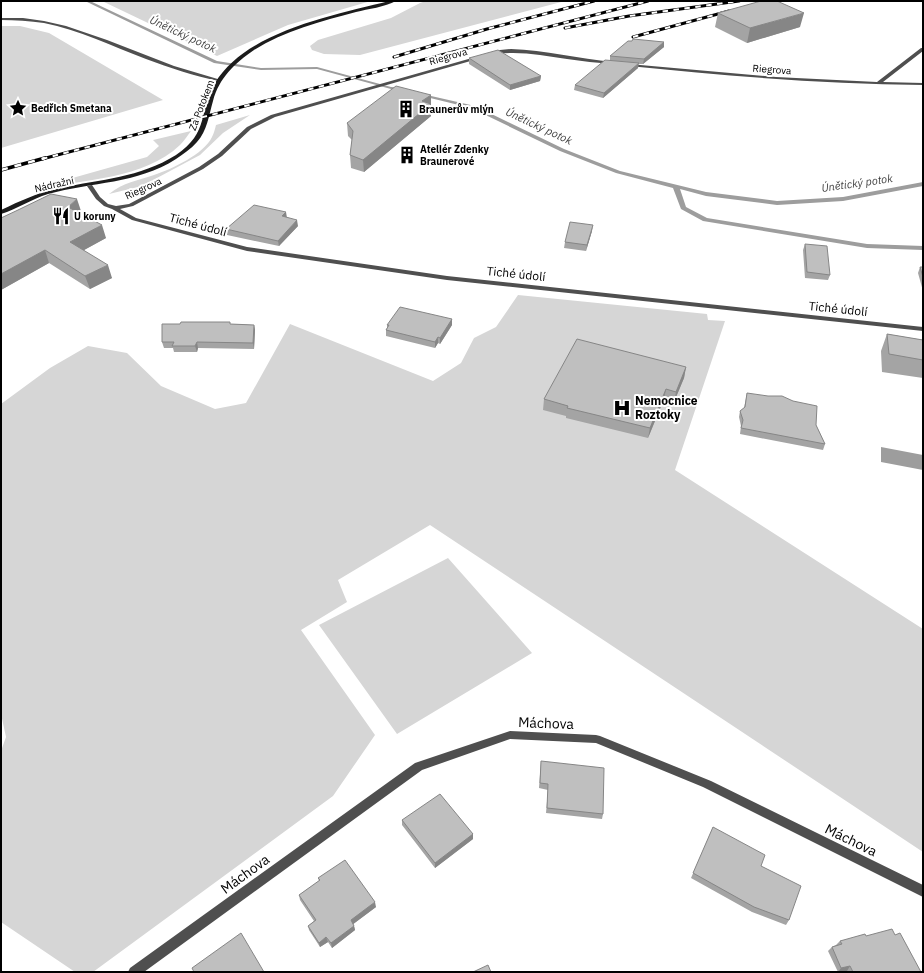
<svg xmlns="http://www.w3.org/2000/svg" width="924" height="973" viewBox="0 0 924 973" font-family="'IBM Plex Sans',sans-serif">
  <style>
    .green { fill: #d6d6d6 }
    .water { fill: #9d9d9d }
    .lines { fill: none; stroke-linecap: round; stroke-linejoin: round }
    .stream { fill: #9d9d9d; fill-rule: evenodd }
    .street { fill: #4f4f4f; fill-rule: evenodd }
    .secondary { fill: #1c1c1c; fill-rule: evenodd }
    .rail-far1-casing { stroke: #000; stroke-width: 3 }
    .rail-casing { stroke: #000; stroke-width: 3.5 }
    .rail-far1 { stroke: #fff; stroke-width: 2; stroke-dasharray: 5.5; stroke-linecap: butt }
    .rail { stroke: #fff; stroke-width: 2.5; stroke-dasharray: 7; stroke-linecap: butt }
    .wall { fill: #a4a4a4 }
    .shaded-wall { fill: #868686 }
    .building { fill: #bfbfbf; stroke: #868686 }
    .labels { text-anchor: middle; stroke-width: 4; stroke-linejoin: round; paint-order: stroke }
    .far-street-label { font-size: 10px; fill: #000; stroke: #fff }
    .far-poi-label { font-size: 10px; font-weight: bold; fill: #000; stroke: #fff; text-anchor: start }
    .far-water-label { font-size: 11px; font-style: italic; fill: #3e3e3e; stroke: #fff }
    .street-label { font-size: 12px; fill: #000; stroke: #fff }
    .poi-label { font-size: 12px; font-weight: bold; fill: #000; stroke: #fff; text-anchor: start }
    .near-street-label { font-size: 14px; fill: #000; stroke: #fff }
  </style>
  <rect width="100%" height="100%" fill="#fff"/>
  <path class="green" d="M102,1H371L288,25L217,56Z
    M426,1H565L360,55L324,54L312,50L310,46L318,40L391,18L420,3Z
    M1,26H20L49,33L163,100L1,148Z
    M250,115L223,133L200,155L142,186L109,194C124,182 137,181 154,175C172,169 204,154 212,137C214,133 215,129 216,125Z
    M191,131C188,135 184,141 180,145C143,180 85,178 39,190L37,188L147,157L159,146L153,140Z
    M518,295L707,314L708,320L725,321L675,470L923,629V852L430,525L338,580L347,602L301,630L375,735L333,796L93,972H75L1,922V751L6,737L1,714V404L50,368L88,346L127,353L161,386L215,409L246,403L290,324L433,381L461,363L474,338L496,327Z
    M448,558L532,653L397,734L319,625Z"/>
  <path class="water" d="M881,447L923,455V470L881,462Z"/>
  <g class="lines">
    <path class="stream" d="M85,1H90L217,61L261,68L317,67L391,87L403,88L405,89L403,90L391,89L317,69L261,70L214,63Z
      M418,93L475,106L564,149L620,171L706,192L777,201L843,197L923,182V186L843,201L777,205L706,196L680,189L686,207L707,218L867,244L923,246V250L867,248L703,221L681,209L673,188L616,173L560,151L471,108L418,95Z"/>
    <path class="street" d="M1,18H23L44,21L66,26L107,40L174,66L221,80L219,81C194,76 170,68 146,59C112,46 79,30 44,23C30,21 15,20 1,20Z
      M921,48H923V51L883,82L923,83V85C825,84 727,76 629,66L627,65L629,64L776,77L877,82Z
      M511,49C545,50 579,59 613,62L615,63L613,64C597,63 582,61 567,59C541,55 516,50 490,55L488,54L500,50Z
      M479,56H481V58L275,117L251,129L222,156L203,169L133,206L120,209L136,218L247,247L447,276L923,327V331L447,280L247,251L132,220L112,209L104,206L96,199L87,186L92,185L100,197L108,204L116,206L129,204L199,167L218,154L247,127L271,115Z
      M510,731L596,735L600,736L711,781L923,885V897L703,787L596,743L510,739L422,770L144,972H128L130,968L415,763Z"/>
    <path class="secondary" d="M389,1H396C385,7 368,9 356,12C322,21 284,31 254,50C235,63 219,78 213,101C209,115 207,131 197,142C191,149 183,154 176,159C137,184 92,182 48,194C32,199 17,209 1,214V210C20,201 39,192 60,188C102,179 139,178 176,155C210,132 198,112 215,83C246,31 335,15 389,1Z"/>
    <g class="rail-far1-casing">
      <path id="rail-far1" d="M565,28L629,16L739,1
        M633,37L729,11
        M394,57L487,29L594,1
        M42,159L648,1"/>
    </g>
    <g class="rail-casing">
      <path id="rail" d="M1,170L45,158"/>
    </g>
    <use href="#rail-far1" class="rail-far1"/>
    <use href="#rail" class="rail"/>
  </g>
  <path class="wall" d="M718,13L800,27L747,43L715,27Z
    M632,41L664,42V47L643,64H638V68L603,98L574,90L575,85L610,61V56Z
    M469,58L541,76L540,81L510,90L469,64Z
    M431,95V116L364,172L351,168L350,155L352,140L348,136L347,123Z
    M81,211L79,213L106,238L84,250L112,278L90,289L49,263L1,290V218Z
    M298,226L279,246L227,235L226,229Z
    M592,231L586,251L564,248L565,242Z
    M805,244L830,275L828,280L805,278L803,250Z
    M920,267H923V291L918,273Z
    M452,319V325L440,344L438,343L435,348L386,336V330L387,328V325Z
    M230,324L254,325L255,330L254,349L198,348L197,352H174L173,348H164L162,342Z
    M887,334L923,340V378L882,372L881,351Z
    M686,367L684,378L674,402L664,399L648,438L566,418V416L543,410L544,399Z
    M747,393L816,425L825,444L823,450L740,434L741,426L739,417L740,411L744,408Z
    M541,761L603,814L602,819L546,813L548,790L539,788Z
    M402,820L473,834V839L435,868L402,825Z
    M713,827L789,920L786,925L752,912L691,878Z
    M318,878L376,907L353,924L354,926L355,930L332,948L328,942L320,947L309,930L308,926L314,921L300,900L299,895L319,881Z
    M895,935L921,972H847V971L838,972L828,951L832,947L836,945L840,941L866,936Z"/>
  <path class="shaded-wall" d="M804,13L800,27L747,43L750,28Z
    M664,42V47L643,64L644,59Z
    M639,63L638,68L603,98L604,93Z
    M541,76L540,81L510,90V85Z
    M431,95V116L364,172L363,160L422,101Z
    M77,199L81,211L72,219L68,207Z
    M286,212L287,218L282,216Z
    M297,220L298,226L279,246L278,241Z
    M102,225L106,238L75,255L70,242Z
    M593,225L592,231L586,251L587,245Z
    M45,250L49,263L1,290V274Z
    M108,265L112,278L90,289L85,276Z
    M452,319V325L440,344V338Z
    M254,325L255,330L254,349L253,343Z
    M438,337V343L435,348V342Z
    M197,342L198,348L197,352L195,346Z
    M686,367L684,378L674,402L676,392Z
    M666,389L664,399L648,438L650,428Z
    M473,834V839L435,868V863Z
    M375,902L376,907L352,925L351,920Z
    M354,926L355,930L332,948L331,943Z
    M326,937L328,942L320,947L319,943Z
    M850,966L847,971L838,972L841,968Z"/>
  <path class="building" d="M761,1H777L804,13L750,28L718,13Z
    M633,39L664,42L644,59L610,56L628,41H632Z
    M498,50L541,76L510,85L469,58Z
    M605,60L639,63L604,93L575,85Z
    M396,86L431,95L422,101L431,104L363,160L350,155L353,131L347,123Z
    M51,194L77,199L68,207L102,225L70,242L108,265L85,276L45,250L1,274V218L18,210Z
    M254,205L286,212L282,216L297,220L278,241L226,229Z
    M570,222L593,225L587,245L565,242Z
    M805,244L827,246L830,275L807,272Z
    M920,267H923V277Z
    M400,307L452,319L440,338L438,337L435,342L386,330L389,325H387Z
    M181,322H230V324L254,325L253,343L197,342L195,346H172L174,342H162V324H180Z
    M887,334L923,340V360L889,354Z
    M577,339L686,367L676,392L666,389L650,428L567,408L568,406L544,399Z
    M747,393L768,396H782L793,401L817,406L816,425L825,444L741,428L743,420L740,411L745,407Z
    M541,761L604,768L603,814L547,808L548,784L540,783Z
    M440,794L473,834L435,863L402,820Z
    M713,827L765,855L761,866L801,886L789,920L754,907L693,873Z
    M345,860L375,902L351,920L354,926L331,943L326,937L319,943L308,926L316,920L299,895L320,880L318,878Z
    M892,929L895,935L900,933L921,972H853L850,966L841,968L832,947L842,944L840,941L865,934L866,936Z
    M241,933L264,972H194L192,968Z
    M488,965L491,972H473Z"/>
  <defs>
    <g id="sight-bare" transform="scale(1.38)"><path d="M0-6L1.8-2.2L6-1.7L2.9 1.2L3.7 5.4L0 3.3L-3.7 5.4L-2.9 1.2L-6-1.7L-1.8-2.2Z" fill="#000" stroke="#fff" stroke-width="2.5" paint-order="stroke"/></g>
    <g id="building-bare" transform="scale(1.38)"><path d="M-4-6H4V6H1V3H-1V6H-4ZM-2.5-4.3h1.7v1.8h-1.7ZM.8-4.3h1.7v1.8H.8ZM-2.5-1h1.7V.8h-1.7ZM.8-1h1.7V.8H.8Z" fill="#000" stroke="#fff" stroke-width="2.5" paint-order="stroke"/></g>
    <g id="restaurant-bare" transform="scale(1.38)"><path d="M-5-6h1v4h1v-4h1v4h1v-4h1v5L-1.5 .5V6h-2V.5L-5-1ZM5-6V6H3V1.5H1.5Q1.5-4 5-6Z" fill="#000" stroke="#fff" stroke-width="2.5" paint-order="stroke"/></g>
    <g id="hospital-bare" transform="scale(1.38)"><path d="M-5-5h3v3.5h4V-5h3V5h-3V1.5h-4V5h-3Z" fill="#000" stroke="#fff" stroke-width="2.5" paint-order="stroke"/></g>
  </defs>
  <g fill-rule="evenodd">
    <use href="#sight-bare" x="18" y="108"/>
    <use href="#building-bare" x="406" y="109"/>
    <use href="#building-bare" x="407" y="155"/>
    <use href="#restaurant-bare" x="61" y="216"/>
    <use href="#hospital-bare" x="622" y="408"/>
  </g>
  <g class="labels">
    <g class="far-street-label">
      <text transform="translate(448 56) rotate(-16)" y="4">Riegrova</text>
      <text transform="translate(772 69) rotate(4)" y="4">Riegrova</text>
      <text transform="translate(201 105) rotate(-69)" y="4">Za Potokem</text>
      <text transform="translate(54 184) rotate(-13)" y="4">Nádražní</text>
      <text transform="translate(143 188) rotate(-25)" y="4">Riegrova</text>
    </g>
    <g class="far-poi-label">
      <text x="31" y="112">Bedřich Smetana</text>
      <text x="419" y="113">Braunerův mlýn</text>
      <text x="420" y="153">Ateliér Zdenky<tspan x="420" dy="12">Braunerové</tspan></text>
      <text x="74" y="220">U koruny</text>
    </g>
    <g class="far-water-label">
      <text transform="translate(183 34) rotate(25)" y="4">Únětický potok</text>
      <text transform="translate(539 126) rotate(25)" y="4">Únětický potok</text>
      <text transform="translate(857 183) rotate(-8)" y="4">Únětický potok</text>
    </g>
    <g class="street-label">
      <text transform="translate(198 225) rotate(15)" y="4">Tiché údolí</text>
      <text transform="translate(516 274) rotate(6)" y="4">Tiché údolí</text>
      <text transform="translate(838 309) rotate(6)" y="4">Tiché údolí</text>
    </g>
    <g class="poi-label">
      <text x="635" y="405">Nemocnice<tspan x="635" dy="14">Roztoky</tspan></text>
    </g>
    <g class="near-street-label">
      <text transform="translate(546 723) rotate(2)" y="5">Máchova</text>
      <text transform="translate(851 840) rotate(26)" y="5">Máchova</text>
      <text transform="translate(245 874) rotate(-36)" y="5">Máchova</text>
    </g>
  </g>
  <rect width="924" height="973" fill="none" stroke="#000000" stroke-width="4"/>
</svg>
